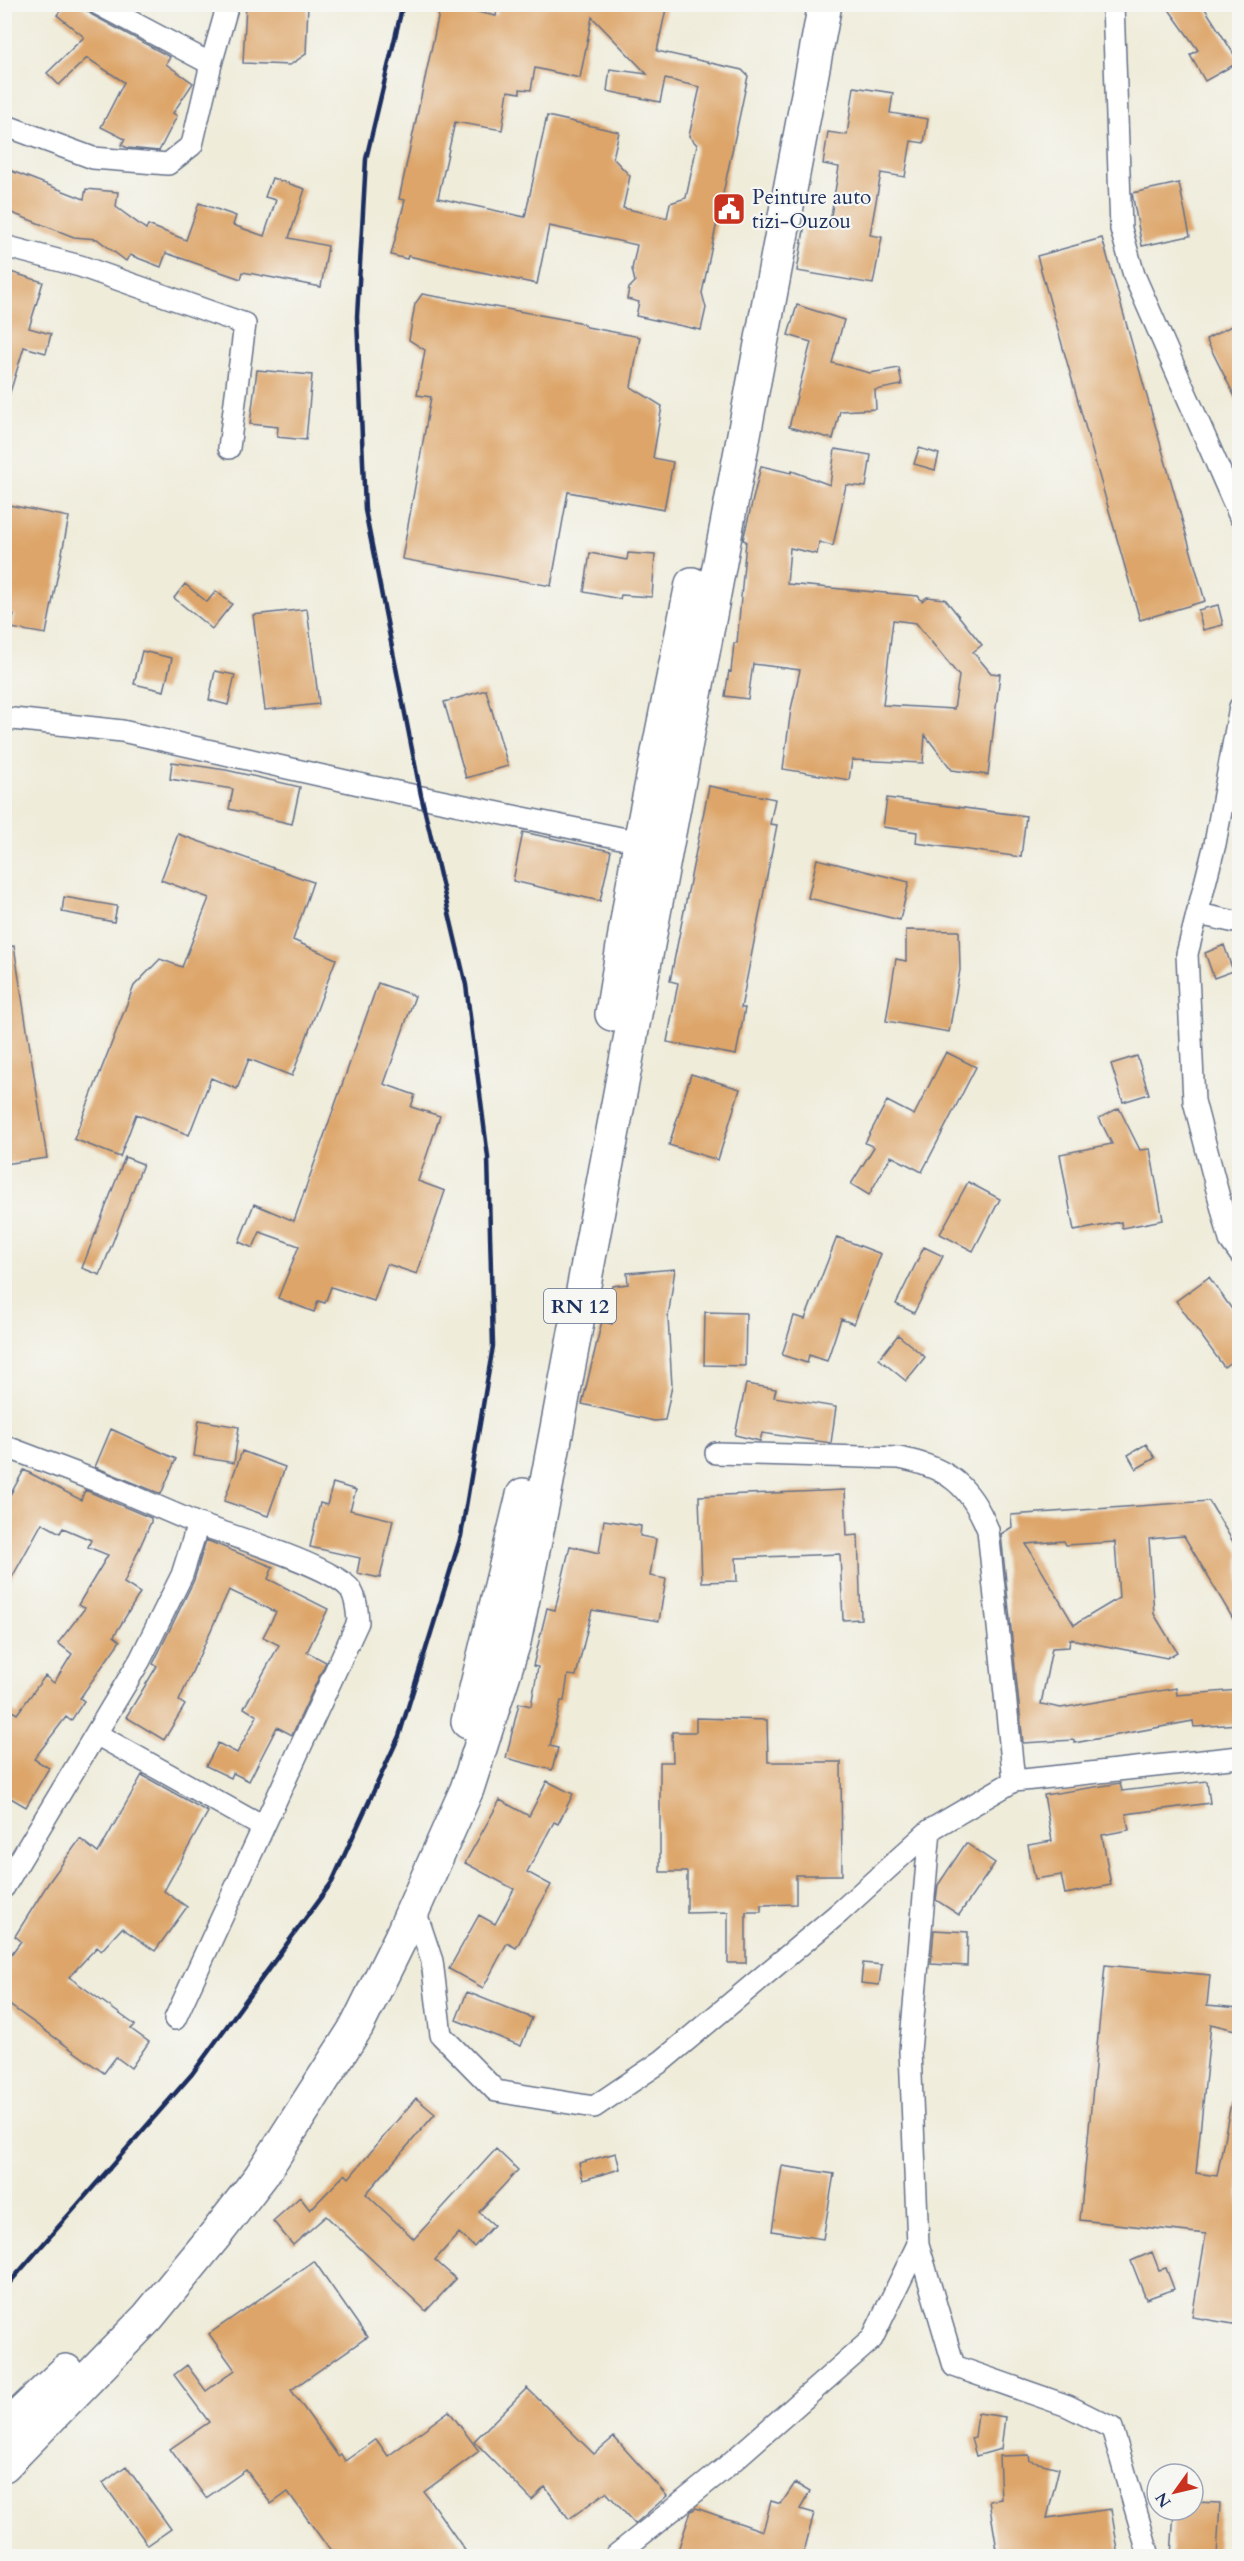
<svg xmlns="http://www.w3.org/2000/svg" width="1244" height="2561" viewBox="0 0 1244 2561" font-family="Cardo,serif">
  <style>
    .building { fill: #dda569; fill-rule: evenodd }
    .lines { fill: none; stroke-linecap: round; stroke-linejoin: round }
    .minor-casing { stroke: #657189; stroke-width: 24 }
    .trunk-casing { stroke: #657189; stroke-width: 36 }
    .minor { stroke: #fff; stroke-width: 21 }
    .trunk { stroke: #fff; stroke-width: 33 }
    .rail { stroke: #1b2f5e; stroke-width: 4.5 }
    .labels { text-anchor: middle; stroke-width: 4.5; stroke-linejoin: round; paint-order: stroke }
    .shield { fill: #f6f6f2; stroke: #5d6b8a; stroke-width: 1.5 }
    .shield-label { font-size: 20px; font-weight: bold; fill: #1b2f5e }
    .poi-label { font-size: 21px; fill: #1b2f5e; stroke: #f6f6f2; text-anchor: start }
  </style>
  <rect width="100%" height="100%" fill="#f6f6f2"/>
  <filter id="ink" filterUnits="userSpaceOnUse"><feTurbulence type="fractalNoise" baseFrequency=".0167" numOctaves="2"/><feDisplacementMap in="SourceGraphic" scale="12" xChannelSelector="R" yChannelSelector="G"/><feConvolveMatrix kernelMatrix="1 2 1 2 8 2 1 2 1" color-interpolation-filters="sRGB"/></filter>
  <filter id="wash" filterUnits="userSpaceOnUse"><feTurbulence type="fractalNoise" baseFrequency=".008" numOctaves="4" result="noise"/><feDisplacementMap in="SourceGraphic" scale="24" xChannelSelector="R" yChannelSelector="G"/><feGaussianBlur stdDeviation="1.35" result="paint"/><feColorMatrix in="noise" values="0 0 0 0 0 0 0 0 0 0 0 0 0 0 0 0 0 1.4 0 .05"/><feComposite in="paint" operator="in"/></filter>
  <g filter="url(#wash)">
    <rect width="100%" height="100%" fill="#efecda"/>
    <g id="blocks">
      <path class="building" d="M65,4H79L92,15L170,57L166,64L193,83L173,113L177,116L159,151L128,148L121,145L125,139L101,127L124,82L87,58L59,85L47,73L84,37L57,15Z
        M246,4H308L306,54L290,65L243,63Z
        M441,4L496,16L498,4H667L657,51L742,70L748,76L702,293L706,308L701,330L636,316L639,302L627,299L629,288L635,282L632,269L637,245L549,226L537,284L408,256L407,259L391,255L405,200L399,199ZM592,17L647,74L610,69L607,91L660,102L665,79L700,87L689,136L697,145L686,198L670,203L667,218L623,208L630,176L613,158L619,132L547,116L525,217L438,198L455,122L502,130L508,91L520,93V89L531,90L535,68L580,78Z
        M1165,4H1202L1239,62L1205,81L1190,55L1198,50Z
        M854,87L893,93L890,113L928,119L924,143L911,141L905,177L881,173L870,235L882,237L873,284L797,271L805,224L829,228L839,167L823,164L828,132L847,135Z
        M4,168L84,199L86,189L118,192L116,207L146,229L148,225L186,240L199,203L236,216L233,225L264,236L276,200L265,197L272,178L305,189L289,238L328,246L321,287L243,272L241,279L166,253L161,267L130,255L126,261L97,239L74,237L4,210Z
        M1179,183L1190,236L1142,246L1132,193Z
        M1102,238L1205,601L1140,620L1037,256Z
        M4,270L43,282L29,328L51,334L46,353L24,347L9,396L4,395Z
        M422,294L579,322L587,327L640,337L631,387L662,406L653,458L673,462L664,510L568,492L551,586L402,559L431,397L417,395L425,350L409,340L415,304Z
        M797,305L844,320L832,363L870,373L899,368L902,385L875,390L876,409L840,411L833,439L789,427L811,342L788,335Z
        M1239,322V405L1206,339Z
        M257,370L312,375L306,440L277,437L278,427L250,424Z
        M919,448L939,454L935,470L914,464Z
        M835,449L871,455L866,487L846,485L833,546L819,542L817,554L790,548L787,584L918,596L922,601L927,597L945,599L982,645L973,652L991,673L1000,674L988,775L952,770L925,735L923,763L852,760L849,780L783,769L791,709L800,670L753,664L748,699L725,696L729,671L731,672L734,643H737L746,541L743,540L761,466L791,473L792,471L830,485ZM893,620L916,623L959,676L954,709L883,705Z
        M4,504L69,517L46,634L11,628L14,615L4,613Z
        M590,553L627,560L628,553L655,555L652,597L621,595L620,599L584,592Z
        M185,584L207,602L216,591L232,604L212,629L174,598Z
        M1218,605L1223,625L1203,630L1198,610Z
        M307,609L319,704L265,710L253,615Z
        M142,651L172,658L164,691L134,684Z
        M215,671L235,675L228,705L209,700Z
        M486,690L508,766L466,778L444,702Z
        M172,762L226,770L300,787L292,824L229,809L233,789L170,779Z
        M709,786L775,799L770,824L777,825L741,1008H745L736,1055L667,1042L678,983L670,981Z
        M887,798L1026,816L1021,857L916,843L917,832L883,827Z
        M523,832L611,851L600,901L513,881Z
        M178,834L313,882L293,940L336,959L292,1076L249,1059L237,1089L211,1078L189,1135L136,1114L120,1157L74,1139L134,986L160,959L182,967L209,898L161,880Z
        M817,859L909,882L900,920L808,898Z
        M64,897L117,906L114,922L62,912Z
        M906,930L959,931L960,970L949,1032L886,1021L896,959L906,961Z
        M1224,945L1233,971L1214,978L1205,953Z
        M14,946L47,1158L4,1164V947Z
        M378,983L415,996L384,1084L415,1095L411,1107L440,1116L418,1181L445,1191L417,1274L387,1264L374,1301L331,1287L325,1303L318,1301L314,1312L278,1298L299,1246L260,1232L253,1248L239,1242L254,1204L294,1221Z
        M946,1052L976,1067L922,1172L891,1156L869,1195L851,1184L874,1147L865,1143L887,1101L914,1115Z
        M1137,1056L1149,1094L1123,1102L1111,1064Z
        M691,1074L740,1089L718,1160L669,1145Z
        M1119,1108L1140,1150L1150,1149L1163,1220L1122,1228L1121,1222L1074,1231L1060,1154L1112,1144L1099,1118Z
        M125,1157L143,1164L100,1275L82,1268Z
        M968,1182L1000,1199L973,1251L940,1234Z
        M837,1237L881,1254L854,1324L841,1319L827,1361L809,1355L807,1363L782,1355L794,1316L805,1319Z
        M924,1247L943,1256L914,1313L896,1304Z
        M675,1269L668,1318L672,1386L665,1420L654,1421L582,1404L602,1321L612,1324L609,1296L612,1286L628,1284L627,1273Z
        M1209,1277L1239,1319V1356L1224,1367L1176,1301Z
        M705,1312L746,1313L745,1366L704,1365Z
        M898,1335L925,1357L906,1381L879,1359Z
        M746,1384L776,1389L774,1397L836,1407L831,1443L762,1433L760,1441L735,1435Z
        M199,1420L239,1427L234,1463L194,1456Z
        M111,1429L176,1459L161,1494L95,1467Z
        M1146,1444L1155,1458L1136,1469L1128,1455Z
        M242,1451L285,1467L268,1516L224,1501Z
        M24,1470L81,1500L85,1490L151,1518V1522L124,1583L140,1593L114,1636L120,1641L80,1698L84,1701L71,1721L66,1717L34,1759L49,1768L26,1807L4,1794V1706L17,1714L45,1676L54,1683L72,1654L58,1643L85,1608L78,1605L108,1555L88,1547L91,1540L63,1528L60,1533L42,1523L4,1592V1506Z
        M333,1483L356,1490L350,1510L393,1520L380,1578L357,1573L360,1558L310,1547L320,1503L327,1505Z
        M845,1490L847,1536L858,1535L861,1619L843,1620L840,1554L736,1558L737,1581L702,1582L699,1496Z
        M1209,1501L1239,1552V1629L1184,1536L1149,1539L1154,1614L1177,1652L1167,1658L1070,1639L1069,1647L1052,1648L1041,1704L1061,1708L1176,1688L1177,1695L1239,1690V1724L1194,1727L1193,1721L1074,1743V1740L1023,1743L1001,1534L1012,1527L1011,1515ZM1064,1541L1066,1545L1115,1542L1119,1598L1074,1625L1026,1544Z
        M604,1520L641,1526L640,1536L656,1539L650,1576L666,1579L659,1621L592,1610L576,1676L568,1675L564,1701H561L550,1746L558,1748L552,1770L506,1758L519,1703L531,1706L538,1667L533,1666L547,1608L555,1610L570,1546L599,1553Z
        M206,1540L273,1567L268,1579L328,1609L307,1652L326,1662L292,1735L277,1727L249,1781L233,1773L231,1778L206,1766L218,1743L237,1753L257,1716L244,1708L279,1645L263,1637L276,1612L229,1590L179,1701L185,1705L164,1740L126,1717L157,1666L153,1664L194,1580Z
        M696,1718L767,1720L768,1762H841L842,1875H796V1904L761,1905V1912H746V1963H728V1912L687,1913V1872H660V1762H673L672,1732H696Z
        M142,1775L208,1812L164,1891L187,1907L155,1951L122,1928L101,1951L97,1947L69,1977L135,2025L131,2029L149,2042L131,2068L116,2057L104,2073L4,2001V1964L21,1941L15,1936L49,1882L80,1839L98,1853Z
        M547,1781L573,1794L558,1824L554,1822L527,1872L551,1885L516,1948L507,1943L483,1988L449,1969L479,1915L495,1924L514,1889L465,1863L500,1800L529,1816Z
        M1207,1781L1210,1803L1126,1814L1129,1830L1102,1835L1111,1885L1065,1894L1061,1875L1035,1879L1028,1845L1052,1841L1044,1795L1120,1783L1122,1791Z
        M966,1843L995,1863L959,1915L936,1900L938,1885Z
        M934,1930L968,1932L967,1966L931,1964Z
        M863,1963L882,1965L879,1985L861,1983Z
        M1105,1965L1210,1975L1207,2005L1239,2008V2031L1211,2024L1196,2173L1217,2176L1231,2103L1239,2104V2325L1192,2317L1206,2234L1080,2220Z
        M467,1992L532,2018L521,2046L456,2020Z
        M416,2098L435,2114L366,2194L414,2239L496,2149L518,2170L479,2212L494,2225L474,2247L459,2233L435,2260L456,2279L426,2311L326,2216L293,2245L273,2221L300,2197L310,2210L345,2174L349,2178Z
        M616,2153L620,2169L583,2180L579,2163Z
        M782,2166L834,2174L823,2239L772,2231Z
        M1152,2252L1159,2270L1166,2268L1174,2289L1146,2299L1131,2261Z
        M314,2261L367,2337L291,2390L338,2456L341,2454L345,2461L376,2439L388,2456L449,2411L479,2451L424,2492L469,2556H334L288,2492L271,2504L246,2470L206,2498L170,2449L209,2422L174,2375L187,2365L206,2391L235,2370L209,2334Z
        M527,2388L594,2454L614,2437L667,2496L635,2524L606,2492L569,2519L545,2487L532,2500L474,2441Z
        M978,2413L1005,2417L1001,2449L976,2456L971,2438L975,2437Z
        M1029,2455L1030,2461L1059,2468L1047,2518L1111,2509L1119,2556H998L989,2501L1001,2499L999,2456Z
        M126,2466L171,2529L148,2545L103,2483Z
        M795,2483L810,2492L800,2509L814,2513L803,2556H676L691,2511L696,2508L763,2531L771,2501L781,2504Z
        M1193,2502L1220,2503L1217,2556H1171L1174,2510H1193Z"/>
    </g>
  </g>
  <g filter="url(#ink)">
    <use href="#blocks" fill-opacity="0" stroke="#657189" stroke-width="1.5"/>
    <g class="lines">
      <g class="minor-casing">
        <path id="minor" d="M1113,4L1121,229L1134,275L1240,517
          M211,64L228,4
          M4,125L93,158L168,164L192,145L211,64L98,4
          M4,246L80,266L245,324L229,448
          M1240,707L1215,844L1187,954L1194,1101L1230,1240L1240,1254
          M4,718L122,731L368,786L640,842
          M1198,914L1240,923
          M4,1446L107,1485L198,1524L182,1575L140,1660L4,1887
          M716,1453L899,1458C947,1467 970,1485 988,1530L1014,1781
          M96,1734L263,1827
          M414,1907L432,1961L441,2035L496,2091L594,2107L662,2061L840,1912L930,1830L1014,1781L1240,1757
          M175,2019L358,1622C357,1611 357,1600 351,1590C335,1567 229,1535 198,1524
          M918,2244L954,2366L1068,2406L1112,2428L1149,2556
          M615,2556L726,2467L872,2339L918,2244L910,2051L930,1830"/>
      </g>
      <g class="trunk-casing">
        <path id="trunk" d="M612,1014L640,842L692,584
          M468,1722L523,1495
          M4,2430L66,2371
          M4,2465L148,2317L217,2233L261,2176L357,2026L401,1937L467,1789L514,1642L545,1492L825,4"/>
      </g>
      <use href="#minor" class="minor"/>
      <use href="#trunk" class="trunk"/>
      <path class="rail" d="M4,2289L192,2074L332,1882L399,1736L461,1536L493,1346L488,1157L466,985L421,795L365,510L357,317L366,159L403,4"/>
    </g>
  </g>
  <defs>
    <g id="civic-square" transform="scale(1.725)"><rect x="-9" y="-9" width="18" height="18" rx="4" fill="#c8321e" stroke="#f6f6f2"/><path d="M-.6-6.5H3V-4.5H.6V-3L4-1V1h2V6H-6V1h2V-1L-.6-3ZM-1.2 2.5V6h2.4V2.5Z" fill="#fff"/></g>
  </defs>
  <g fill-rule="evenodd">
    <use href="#civic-square" x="729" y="209"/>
  </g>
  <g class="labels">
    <rect class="shield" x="544" y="1289" width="72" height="34" rx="4.5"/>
    <g class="shield-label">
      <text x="580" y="1313">RN 12</text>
    </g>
    <g class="poi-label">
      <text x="752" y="204">Peinture auto<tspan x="752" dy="24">tizi-Ouzou</tspan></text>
    </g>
  </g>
  <rect width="1244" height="2561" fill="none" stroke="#f6f6f2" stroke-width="24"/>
  <g transform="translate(1175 2492) rotate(236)"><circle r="28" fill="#f6f6f2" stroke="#9ea6b7" stroke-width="1.5"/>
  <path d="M0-4.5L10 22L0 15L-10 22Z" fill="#c8321e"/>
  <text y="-9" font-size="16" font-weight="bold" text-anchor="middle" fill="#1b2f5e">N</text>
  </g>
</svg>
